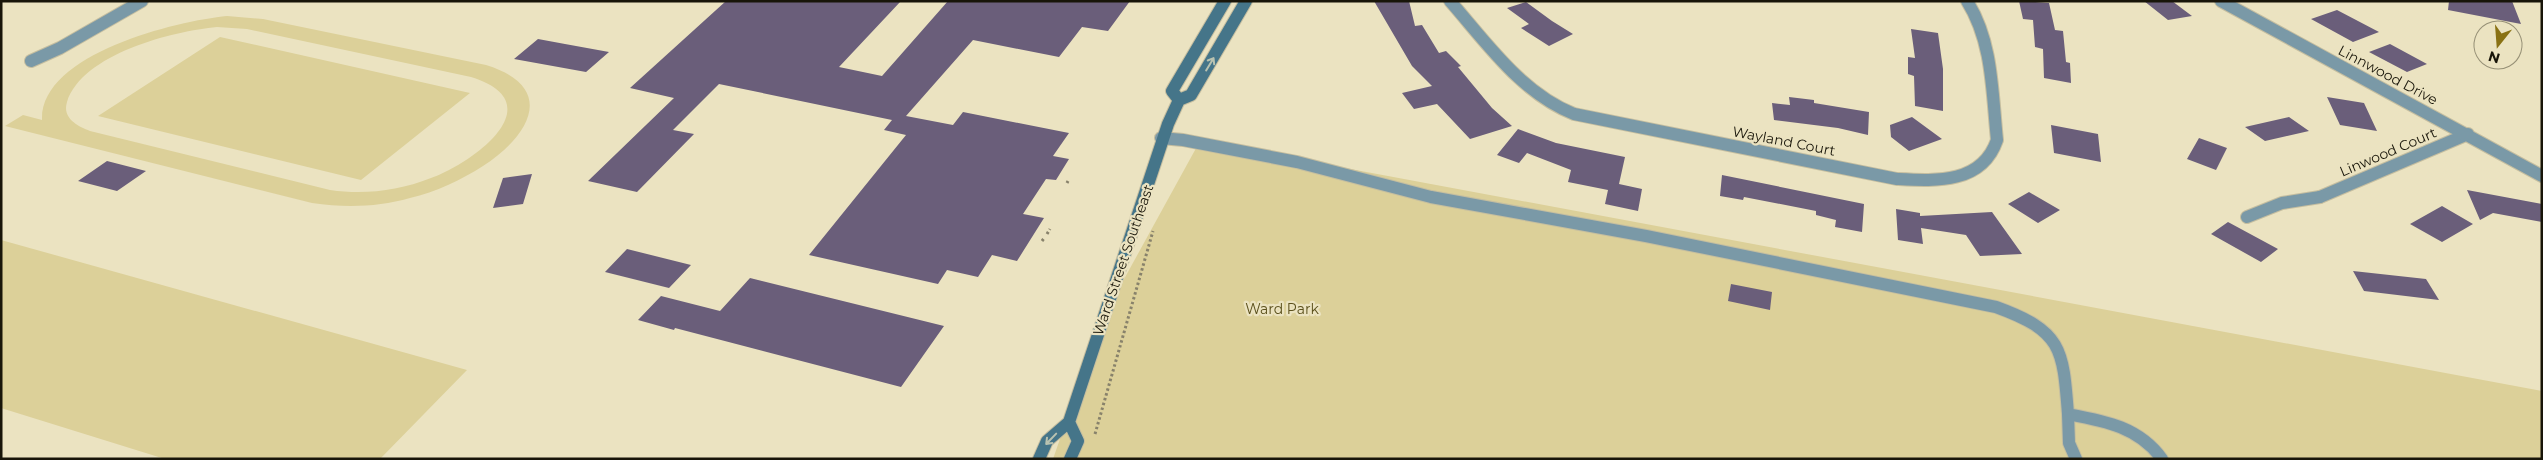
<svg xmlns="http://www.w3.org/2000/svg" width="2543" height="460" viewBox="0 0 2543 460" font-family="Montserrat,sans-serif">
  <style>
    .green { fill: #dcd099; fill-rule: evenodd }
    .building { fill: #6a5e7a }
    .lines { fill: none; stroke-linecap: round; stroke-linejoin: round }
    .lane-casing { stroke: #c5bea0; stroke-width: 14 }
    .street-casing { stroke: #c5bea0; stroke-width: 14 }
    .secondary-casing { stroke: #c5bea0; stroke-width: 14 }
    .path { stroke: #88826b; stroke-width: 3; stroke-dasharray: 2.5 2.5; stroke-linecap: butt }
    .lane { stroke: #7a99a7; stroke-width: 12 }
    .street { stroke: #7a99a7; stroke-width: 12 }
    .secondary { stroke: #457589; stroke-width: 12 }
    .oneway { stroke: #b9c2b0 }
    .labels { text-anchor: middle; stroke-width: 4.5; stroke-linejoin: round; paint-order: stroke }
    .street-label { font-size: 14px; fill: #181509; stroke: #ebe3c1 }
    .park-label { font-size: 14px; fill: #5b501c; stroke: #ebe3c1 }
  </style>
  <rect width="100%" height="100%" fill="#ebe3c1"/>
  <path class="green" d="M227,16L263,19L486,65C557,87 531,135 483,166C461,180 436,192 410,198C378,207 346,208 312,203L5,126L23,115L42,120C40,54 176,21 227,16ZM217,27L247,29L471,77C555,103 473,163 431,178C398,191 364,195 330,190L90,131C77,126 62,118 67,102C82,54 173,31 217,27Z
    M220,37L470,93L361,180L98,116Z
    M1200,141L2542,391V459H1053L1101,321Z
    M1,240L467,370L380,459H165L1,408Z"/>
  <path class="building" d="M726,1H901L839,67L882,76L948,1H1130L1108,31L1082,27L1059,57L973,40L906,116L953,125L963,112L1069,133L1053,156L1069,159L1056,180L1046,179L1023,214L1044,218L1017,261L992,255L978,277L947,270L938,284L809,255L906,135L884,130L892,120L719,84L673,130L694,134L637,192L588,181L674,98L630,88Z
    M1374,1H1409L1415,26L1422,25L1439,53L1446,51L1461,66L1458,67L1492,108L1512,126L1470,139L1437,104L1414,109L1402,93L1432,86L1412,66Z
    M2019,1L2049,3L2055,30L2063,31L2066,62L2070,63L2071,83L2044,78L2043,49L2035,47L2033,20L2023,19Z
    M2144,1H2172L2192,16L2168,20Z
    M2449,1H2512L2521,24L2448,10Z
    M1526,2L1552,21L1573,34L1549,46L1521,28L1529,24L1507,8Z
    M2337,10L2379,32L2353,42L2311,19Z
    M1911,29L1938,33L1943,69V111L1915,106L1914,76L1908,74V57L1915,58Z
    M538,39L565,44L609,52L586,72L514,59Z
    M2390,44L2427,64L2407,72L2369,52Z
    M1789,97L1814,100V103L1869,112L1868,135L1838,128L1774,120L1772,103L1790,105Z
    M2327,97L2364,103L2377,131L2340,125Z
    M1912,117L1942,139L1909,151L1891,137L1890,125Z
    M2289,117L2309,131L2265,141L2245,127Z
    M2051,125L2098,134L2101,162L2054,153Z
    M1518,129L1556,143L1625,157L1619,184L1642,189L1638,211L1605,204L1608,190L1568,182L1571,170L1527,153L1519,163L1497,155Z
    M2199,138L2227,148L2216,170L2187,159Z
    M107,161L146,171L117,191L78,181Z
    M532,174L523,204L493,208L503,178Z
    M1722,175L1864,204L1862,232L1835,227L1836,220L1816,215V211L1744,197L1743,200L1720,196Z
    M2467,190L2542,204V222L2493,213L2480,220Z
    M2029,192L2060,210L2038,223L2008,204Z
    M2442,206L2473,224L2442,242L2410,224Z
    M1896,209L1920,213V216L1992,212L2022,254L1980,256L1966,235L1921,228L1923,244L1898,240Z
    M2228,222L2278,249L2261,262L2211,234Z
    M627,249L691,265L669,288L605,272Z
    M2353,271L2426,279L2439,300L2364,291Z
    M750,278L944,326L901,387L675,328L674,330L638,320L661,296L720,311Z
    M1731,284L1772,292L1770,310L1728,301Z"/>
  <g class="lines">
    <g class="lane-casing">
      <path id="lane" d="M31,61L60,48L142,1
        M1161,138L1183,140L1297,162L1431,197L1646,236L1996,307C2062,331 2063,348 2068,414
        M2247,217L2282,203L2320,197
        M2076,459L2069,443L2068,414C2105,421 2139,427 2162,459"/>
    </g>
    <g class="street-casing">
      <path id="street" d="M1450,1C1486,42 1521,93 1574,114L1897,179C1936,181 1982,184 1997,140C1992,93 1993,42 1967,1
        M2221,1L2542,176
        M2320,197L2468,134"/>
    </g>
    <g class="secondary-casing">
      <path id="secondary" d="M1179,100L1172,91L1225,1
        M1069,422L1078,441L1070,459
        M1039,459L1047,441L1069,422L1168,124L1179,100L1191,95L1246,1"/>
    </g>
    <path class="path" d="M1067,183L1068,181
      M1047,234L1050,229
      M1042,241L1045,237
      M1095,434L1153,231"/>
    <use href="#lane" class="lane"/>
    <use href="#street" class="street"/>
    <use href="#secondary" class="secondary"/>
  </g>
  <defs><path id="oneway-shaft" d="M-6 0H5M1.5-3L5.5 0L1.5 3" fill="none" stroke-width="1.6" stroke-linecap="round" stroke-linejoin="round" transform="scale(1.25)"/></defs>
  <g class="oneway">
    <use href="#oneway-shaft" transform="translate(1210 64) rotate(-59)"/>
    <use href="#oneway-shaft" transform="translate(1051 439) rotate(134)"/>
  </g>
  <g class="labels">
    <g class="street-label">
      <text transform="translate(2388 75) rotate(28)" y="5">Linnwood Drive</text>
      <text transform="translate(1784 141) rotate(11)" y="5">Wayland Court</text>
      <text transform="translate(2388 152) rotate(-23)" y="5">Linwood Court</text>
      <text transform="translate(1123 260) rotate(-71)" y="5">Ward Street Southeast</text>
    </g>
    <g class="park-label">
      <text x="1282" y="314">Ward Park</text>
    </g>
  </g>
  <rect width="2543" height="460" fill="none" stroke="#181509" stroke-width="5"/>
  <g transform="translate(2498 45) rotate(197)"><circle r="24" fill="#ebe3c1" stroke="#979177"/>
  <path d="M0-4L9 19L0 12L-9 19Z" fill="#897113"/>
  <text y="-8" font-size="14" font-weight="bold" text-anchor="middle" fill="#181509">N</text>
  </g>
</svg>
